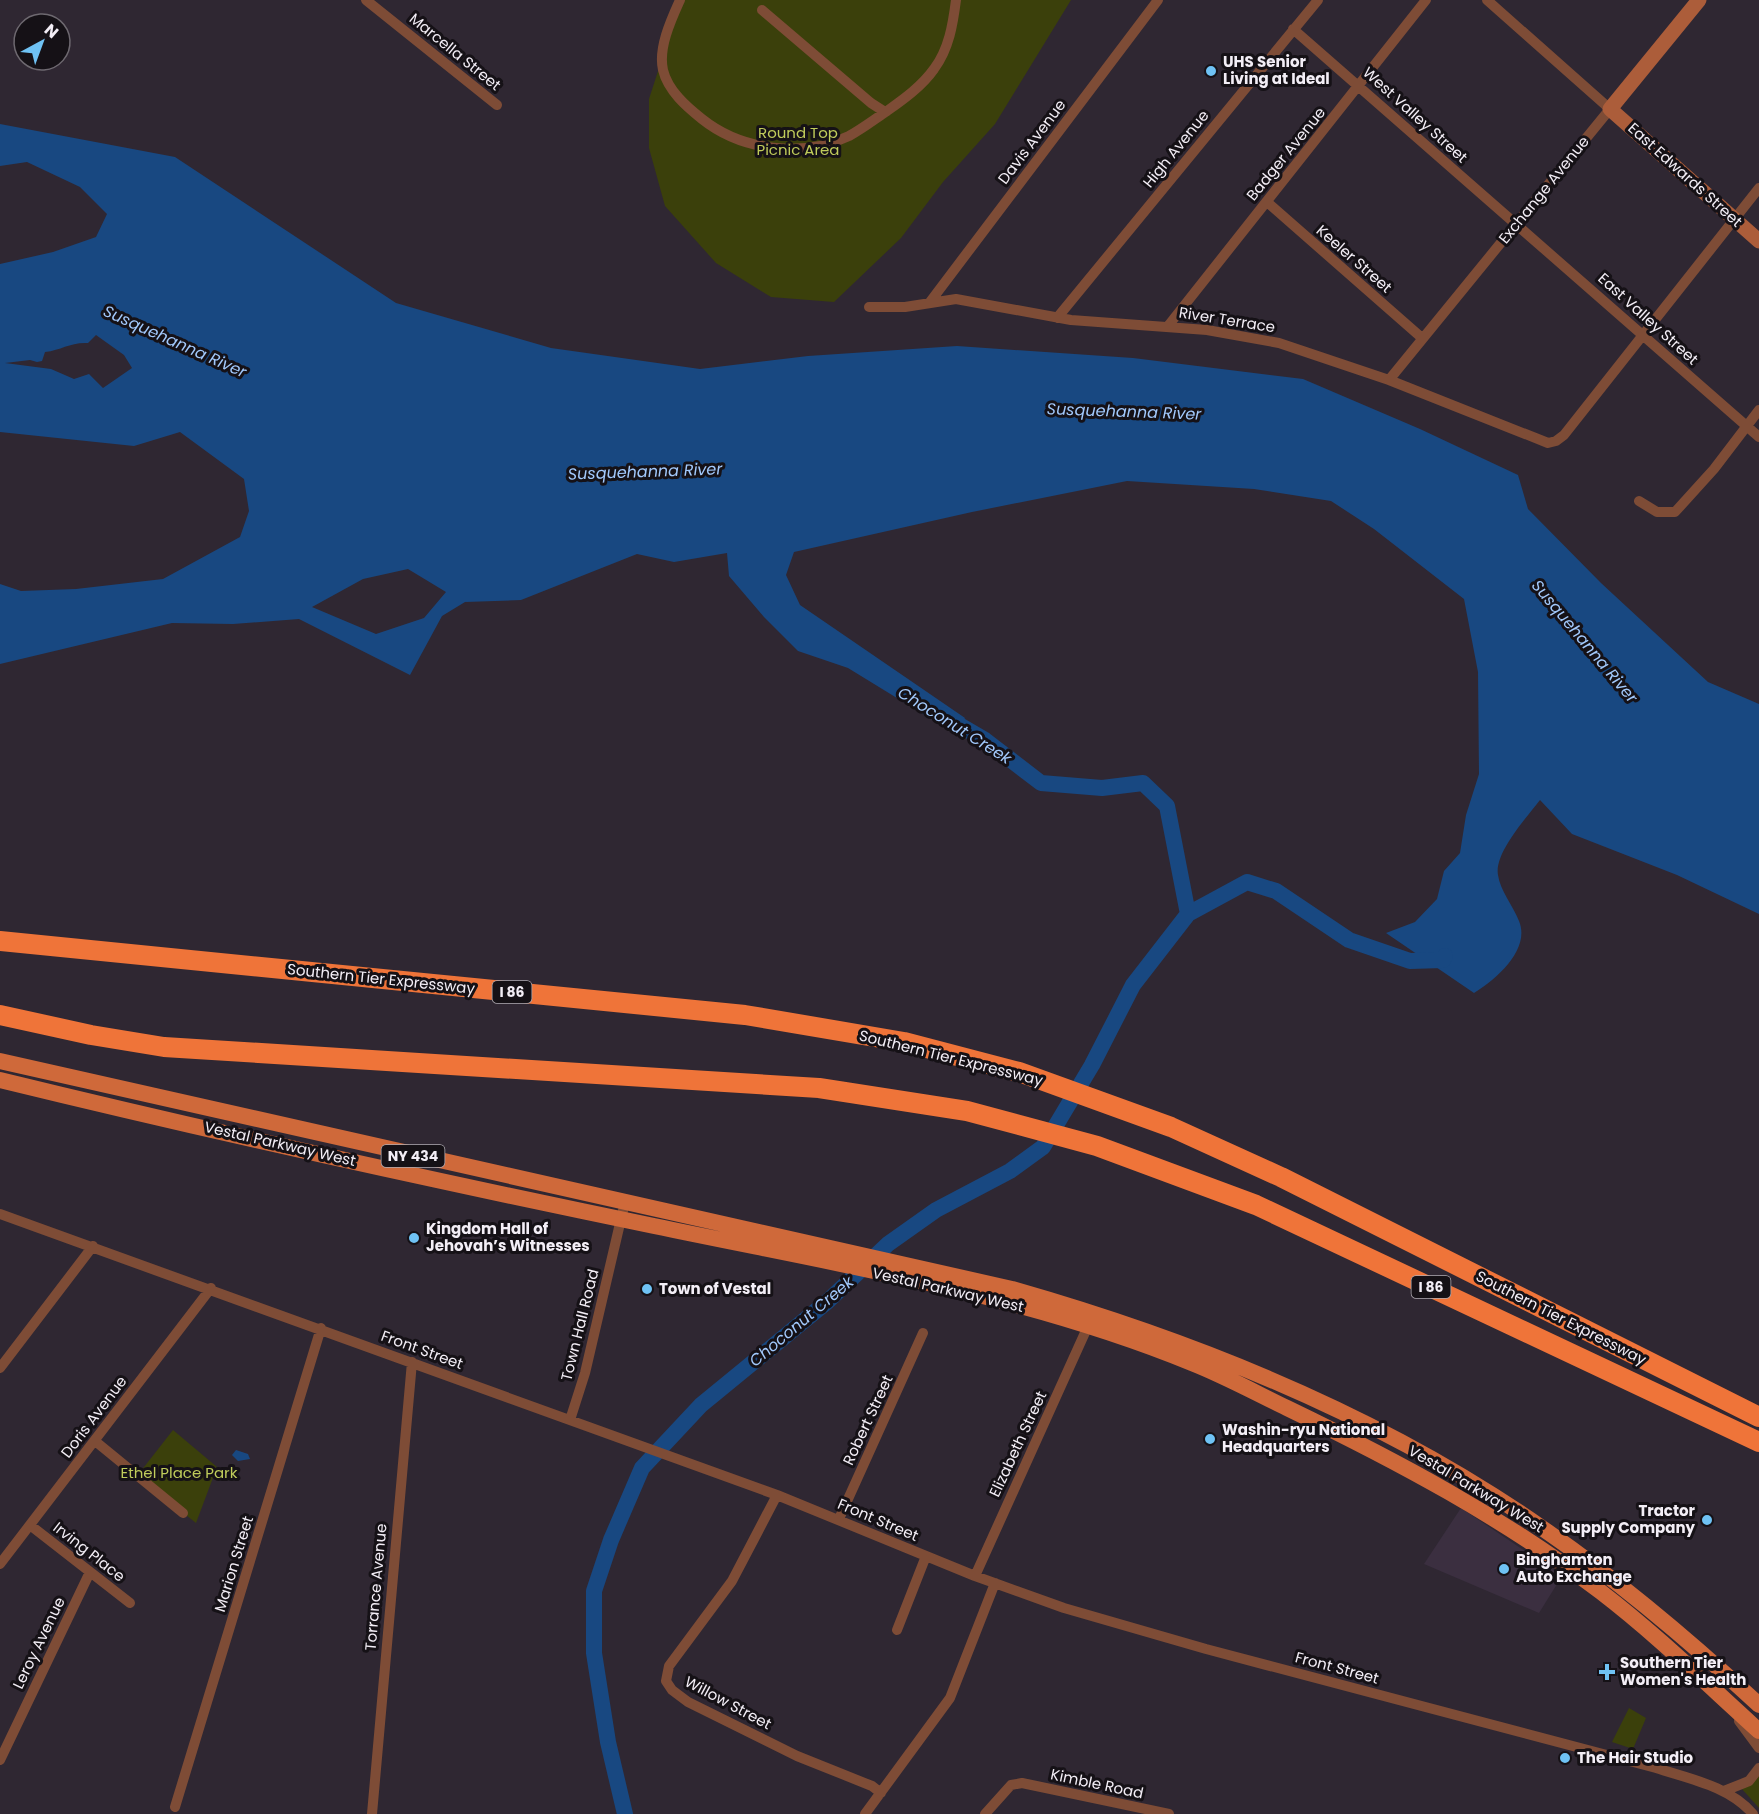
<svg xmlns="http://www.w3.org/2000/svg" width="1759" height="1814" viewBox="0 0 1759 1814" font-family="Poppins,sans-serif">
  <style>
    .built { fill: #3b2f40 }
    .green { fill: #3b400b }
    .water { fill: #184881; fill-rule: evenodd }
    .lines { fill: none; stroke-linecap: round; stroke-linejoin: round }
    .river { stroke: #184881; stroke-width: 16 }
    .street { stroke: #7e4c36; stroke-width: 10 }
    .secondary { stroke: #ac5d3a; stroke-width: 15 }
    .primary { stroke: #cf693a; stroke-width: 16 }
    .highway { stroke: #ef7439; stroke-width: 20 }
    .poi-dot { fill: #6fc2f4; stroke: #151116; stroke-width: 2 }
    .labels { text-anchor: middle; stroke-width: 6; stroke-linejoin: round; paint-order: stroke }
    .shield { fill: #151116; stroke: #b0acb3; stroke-width: 1.5 }
    .shield-label { font-size: 14px; font-weight: bold; fill: #f3eef6 }
    .street-label { font-size: 15px; fill: #f3eef6; stroke: #151116 }
    .poi-label { font-size: 15px; font-weight: bold; fill: #f3eef6; stroke: #151116; text-anchor: start }
    .park-label { font-size: 15px; fill: #c0cc5b; stroke: #151116 }
    .water-label { font-size: 16px; font-style: italic; fill: #a2c9fc; stroke: #151116 }
  </style>
  <rect width="100%" height="100%" fill="#2f2732"/>
  <path class="built" d="M1461,1508L1562,1576L1539,1613L1424,1564Z"/>
  <path class="green" d="M681,0H1071L995,124L943,182L901,238L834,302L771,297L716,263L665,206L649,148V99Z
    M173,1430L217,1467L196,1523L137,1476Z
    M1629,1708L1646,1718L1633,1749L1612,1742Z
    M1759,1776V1808L1742,1789Z"/>
  <path class="water" d="M0,124L175,157L396,303L551,348L700,369L808,356L957,346L1133,358L1303,379L1420,429L1518,475L1528,509L1601,583L1708,682L1759,704V914L1677,875L1572,834L1540,800C1527,817 1494,853 1498,875C1500,890 1513,906 1519,921C1531,950 1495,980 1474,993L1386,933L1415,922L1437,899L1444,871L1460,853L1466,815L1479,774L1478,672L1464,599L1374,529L1331,501L1254,489L1127,481L972,512L794,552L786,575L800,605L965,718L954,733L848,668L798,651L764,617L729,576L727,553L674,562L637,554L521,600L465,602L442,616L410,675L299,619L233,624L172,623L0,664V584L21,591L76,589L163,579L240,537L249,511L244,479L180,432L134,446L0,432V264L53,252L96,237L107,214L80,187L27,162L0,166ZM96,335L124,355L132,368L103,388L89,374L74,379L51,369L5,363L30,360L37,362L42,361L45,352C62,350 70,342 88,343ZM408,569L446,592L424,618L376,634L312,607L363,579Z
    M236,1450L248,1454L250,1459L238,1461L232,1455Z"/>
  <g class="lines">
    <path class="river" d="M1188,914L1247,882L1276,891L1349,940L1410,961L1443,960L1445,956
      M625,1814L608,1742L594,1653V1591L611,1540L642,1468L701,1405L828,1301L888,1244L936,1210L1010,1171L1043,1147L1092,1065L1133,985L1188,914L1167,806L1143,783L1102,788L1041,783L985,740L942,715"/>
    <path class="street" d="M366,0L497,105
      M680,0C671,20 658,48 663,70C668,91 687,107 702,119C742,151 803,158 849,136C862,129 875,119 887,111C904,99 922,86 934,69C949,49 953,24 956,0
      M762,10L871,103L885,112
      M1293,29L1759,437
      M1267,202L1422,338
      M930,302L1158,0
      M869,307H905L956,299L1071,320L1207,330L1279,343L1389,380L1548,443L1556,441L1564,435L1759,188
      M1057,318L1318,0
      M1168,326L1426,0
      M1389,380L1610,109L1487,0
      M1639,501L1657,512H1675L1714,469L1759,410
      M0,1214L777,1495L975,1576L1064,1608L1206,1649L1656,1768C1690,1779 1729,1786 1753,1814
      M0,1368L93,1246
      M570,1420L585,1373L625,1202
      M95,1441L183,1513
      M777,1495L732,1581L669,1666L666,1681L672,1690L688,1702L797,1756L872,1786L881,1793
      M839,1519L923,1333
      M30,1525L130,1603
      M0,1564L211,1288
      M975,1576L1088,1326
      M897,1630L926,1556
      M1739,1721L1759,1748
      M0,1760L90,1572
      M1724,1791L1749,1781L1759,1768
      M175,1807L321,1328
      M372,1814L412,1362
      M865,1814L950,1698L995,1583
      M985,1814L1011,1785L1022,1783L1169,1814"/>
    <path class="secondary" d="M1699,0L1610,109L1759,241"/>
    <path class="primary" d="M0,1061L1012,1289C1198,1342 1382,1416 1542,1528C1619,1581 1690,1641 1759,1705
      M0,1080C217,1133 436,1181 654,1226C835,1264 1021,1293 1192,1363C1225,1376 1256,1393 1287,1408C1397,1461 1504,1518 1601,1592C1657,1635 1707,1684 1759,1731"/>
    <path class="highway" d="M0,941L745,1015L904,1042L1019,1072L1171,1127L1281,1177L1759,1417
      M0,1015L91,1035L164,1047L819,1088L967,1111L1097,1146L1256,1205L1759,1442"/>
  </g>
  <g class="poi-dot">
    <circle cx="1211" cy="71" r="6"/>
    <circle cx="414" cy="1238" r="6"/>
    <circle cx="647" cy="1289" r="6"/>
    <circle cx="1210" cy="1439" r="6"/>
    <circle cx="1707" cy="1520" r="6"/>
    <circle cx="1504" cy="1569" r="6"/>
    <path d="M1604 1663h6v6h6v6h-6v6h-6v-6h-6v-6h6z"/>
    <circle cx="1565" cy="1758" r="6"/>
  </g>
  <g class="labels">
    <g class="shield">
      <rect x="492.5" y="981" width="39" height="22" rx="4.5"/>
      <rect x="381.5" y="1145" width="63" height="22" rx="4.5"/>
      <rect x="1411.5" y="1276" width="39" height="22" rx="4.5"/>
    </g>
    <g class="shield-label">
      <text x="512" y="997">I 86</text>
      <text x="413" y="1161">NY 434</text>
      <text x="1431" y="1292">I 86</text>
    </g>
    <g class="street-label">
      <text transform="translate(455 52) rotate(39)" y="5">Marcella Street</text>
      <text transform="translate(1415 115) rotate(42)" y="5">West Valley Street</text>
      <text transform="translate(1032 142) rotate(-53)" y="5">Davis Avenue</text>
      <text transform="translate(1176 149) rotate(-51)" y="5">High Avenue</text>
      <text transform="translate(1286 154) rotate(-51)" y="5">Badger Avenue</text>
      <text transform="translate(1685 175) rotate(42)" y="5">East Edwards Street</text>
      <text transform="translate(1544 190) rotate(-51)" y="5">Exchange Avenue</text>
      <text transform="translate(1354 259) rotate(41)" y="5">Keeler Street</text>
      <text transform="translate(1648 319) rotate(42)" y="5">East Valley Street</text>
      <text transform="translate(1227 320) rotate(9)" y="5">River Terrace</text>
      <text transform="translate(381 979) rotate(6)" y="5">Southern Tier Expressway</text>
      <text transform="translate(951 1058) rotate(14)" y="5">Southern Tier Expressway</text>
      <text transform="translate(280 1144) rotate(13)" y="5">Vestal Parkway West</text>
      <text transform="translate(948 1290) rotate(13)" y="5">Vestal Parkway West</text>
      <text transform="translate(1561 1318) rotate(27)" y="5">Southern Tier Expressway</text>
      <text transform="translate(580 1325) rotate(-76)" y="5">Town Hall Road</text>
      <text transform="translate(422 1350) rotate(20)" y="5">Front Street</text>
      <text transform="translate(94 1417) rotate(-53)" y="5">Doris Avenue</text>
      <text transform="translate(868 1420) rotate(-65)" y="5">Robert Street</text>
      <text transform="translate(1018 1444) rotate(-65)" y="5">Elizabeth Street</text>
      <text transform="translate(1476 1489) rotate(31)" y="5">Vestal Parkway West</text>
      <text transform="translate(878 1520) rotate(23)" y="5">Front Street</text>
      <text transform="translate(89 1552) rotate(38)" y="5">Irving Place</text>
      <text transform="translate(234 1564) rotate(-73)" y="5">Marion Street</text>
      <text transform="translate(376 1587) rotate(-85)" y="5">Torrance Avenue</text>
      <text transform="translate(39 1643) rotate(-64)" y="5">Leroy Avenue</text>
      <text transform="translate(1337 1668) rotate(15)" y="5">Front Street</text>
      <text transform="translate(728 1703) rotate(28)" y="5">Willow Street</text>
      <text transform="translate(1097 1784) rotate(12)" y="5">Kimble Road</text>
    </g>
    <g class="poi-label">
      <text x="1223" y="67">UHS Senior<tspan x="1223" dy="17">Living at Ideal</tspan></text>
      <text x="426" y="1234">Kingdom Hall of<tspan x="426" dy="17">Jehovah’s Witnesses</tspan></text>
      <text x="659" y="1294">Town of Vestal</text>
      <text x="1222" y="1435">Washin-ryu National<tspan x="1222" dy="17">Headquarters</tspan></text>
      <text x="1695" y="1516" text-anchor="end">Tractor<tspan x="1695" dy="17">Supply Company</tspan></text>
      <text x="1516" y="1565">Binghamton<tspan x="1516" dy="17">Auto Exchange</tspan></text>
      <text x="1620" y="1668">Southern Tier<tspan x="1620" dy="17">Women's Health</tspan></text>
      <text x="1577" y="1763">The Hair Studio</text>
    </g>
    <g class="park-label">
      <text x="798" y="138">Round Top<tspan x="798" dy="17">Picnic Area</tspan></text>
      <text x="179" y="1478">Ethel Place Park</text>
    </g>
    <g class="water-label">
      <text transform="translate(175 341) rotate(24)" y="6">Susquehanna River</text>
      <text transform="translate(1124 411) rotate(2)" y="6">Susquehanna River</text>
      <text transform="translate(645 471) rotate(-2)" y="6">Susquehanna River</text>
      <text transform="translate(1585 641) rotate(50)" y="6">Susquehanna River</text>
      <text transform="translate(955 725) rotate(32)" y="6">Choconut Creek</text>
      <text transform="translate(801 1321) rotate(-40)" y="6">Choconut Creek</text>
    </g>
  </g>
  <g transform="translate(42 42) rotate(41)"><circle r="28" fill="#151116" stroke="#6e6970" stroke-width="1.5"/>
  <path d="M0-4.5L10 22L0 15L-10 22Z" fill="#6fc2f4"/>
  <text y="-9" font-size="16" font-weight="bold" text-anchor="middle" fill="#f3eef6">N</text>
  </g>
</svg>
